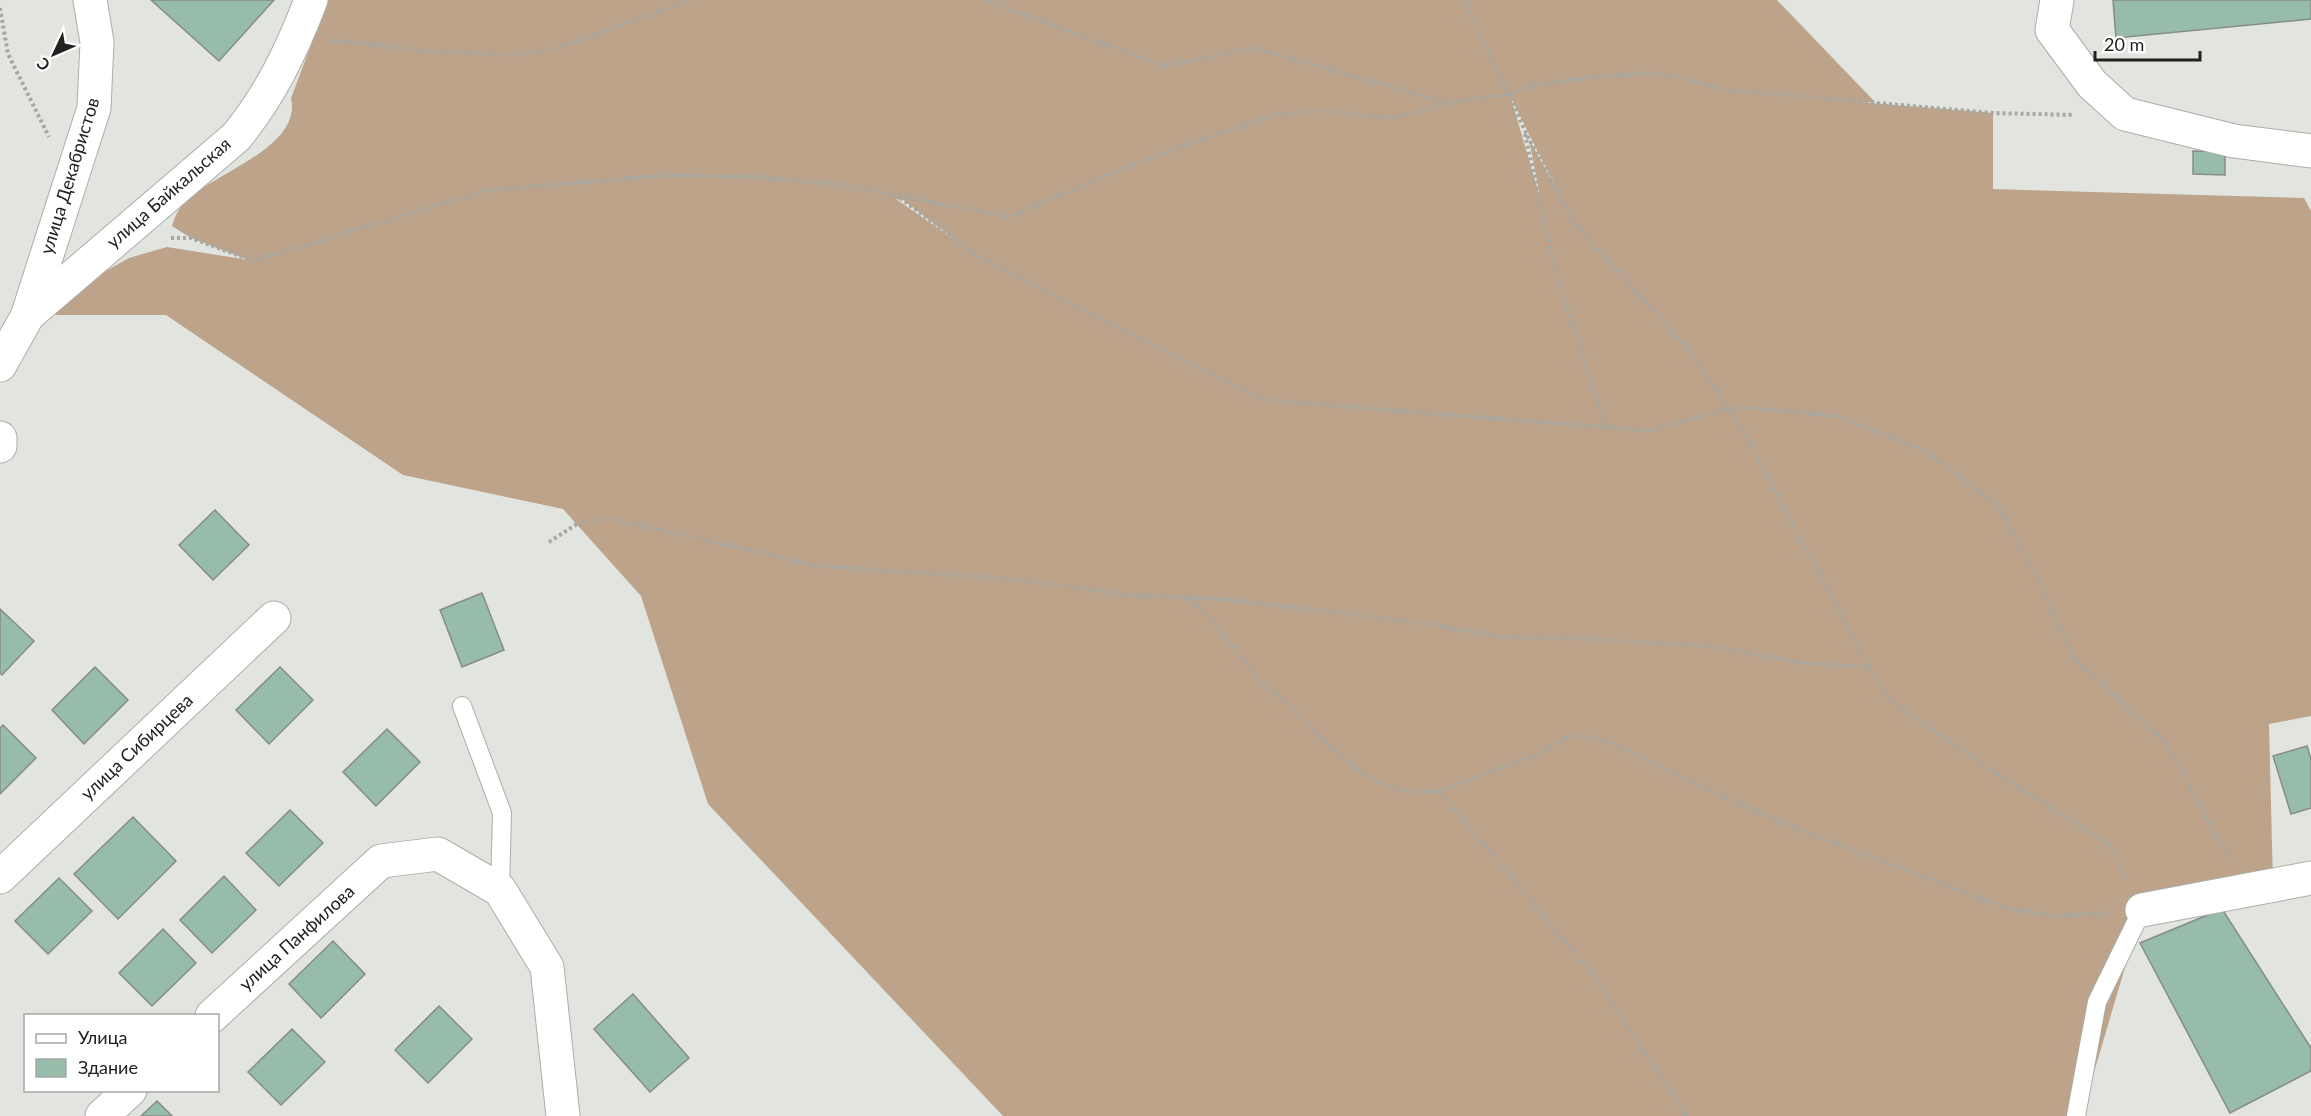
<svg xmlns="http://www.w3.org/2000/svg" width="2311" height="1116" viewBox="0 0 2311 1116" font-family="Lato,sans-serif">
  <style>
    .forest { fill: #bca389; fill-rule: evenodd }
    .building { fill: #98bcaa; stroke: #858c89; stroke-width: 1.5 }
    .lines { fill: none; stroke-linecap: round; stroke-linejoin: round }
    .service-casing { stroke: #abaea8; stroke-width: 20 }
    .minor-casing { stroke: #abaea8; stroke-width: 35 }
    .path { stroke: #a5a7a3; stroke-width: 4; stroke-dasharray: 3 3; stroke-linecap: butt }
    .service { stroke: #fff; stroke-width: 18 }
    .minor { stroke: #fff; stroke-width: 33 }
    .labels { text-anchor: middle; stroke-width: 4.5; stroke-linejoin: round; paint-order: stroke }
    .street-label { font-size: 18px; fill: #202220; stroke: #fff }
  </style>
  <rect width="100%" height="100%" fill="#e2e5df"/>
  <path class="forest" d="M328,0H1777L1875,102H1860L1993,113V189L2304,198L2311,211V716L2269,724L2273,885L2142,910L2081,1116H1003L708,804L641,596L563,509L403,475L166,315H28L129,258L167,247L249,260L191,238L172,226C175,217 178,209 185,202C213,173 302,148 291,98ZM1511,98L1556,188L1529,139L1540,197ZM896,199L903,200L955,240Z"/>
  <path class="building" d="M151,0H274L219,61Z
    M2113,0H2311V19L2116,38Z
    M2193,151L2225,152V175L2193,174Z
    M215,510L249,545L213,580L179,545Z
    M482,593L504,650L462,667L440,610Z
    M0,609L34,641L2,675L0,673Z
    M95,667L128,700L84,744L52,710Z
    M280,667L313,700L269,744L236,710Z
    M3,725L36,758L0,794V728Z
    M387,729L420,762L376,806L343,772Z
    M2307,746L2311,759V808L2291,814L2273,756Z
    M290,810L323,843L279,886L246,853Z
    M133,817L176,861L118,919L74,874Z
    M224,876L256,910L212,953L180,920Z
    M59,878L92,911L48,954L15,921Z
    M2222,909L2311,1048V1071L2230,1113L2140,943Z
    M163,929L196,963L152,1006L119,973Z
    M333,941L365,974L321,1018L289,984Z
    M633,994L689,1058L650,1092L594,1029Z
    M439,1006L472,1039L428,1083L395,1050Z
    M292,1029L325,1062L281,1105L248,1072Z
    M157,1101L172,1116H141Z"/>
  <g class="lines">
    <g class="service-casing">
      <path id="service" d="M462,706L502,813L500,890
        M2076,1116L2097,1002L2142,910"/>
    </g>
    <g class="minor-casing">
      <path id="minor" d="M2057,0L2052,30L2092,84L2125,114L2234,141L2311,151
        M28,314L94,108L97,42L90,0
        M0,365L28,315L236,137C270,96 292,50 311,0
        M0,438V446
        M0,877L274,618
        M2142,910L2311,878
        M212,1016L381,861L438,854L500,890L547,967L563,1116
        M102,1116L130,1090"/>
    </g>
    <path class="path" d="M984,0L1164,66L1254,48L1447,103
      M1464,0L1529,139L1574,223L1690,352L1738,422L1885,697L1982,764L2110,845L2127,880
      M0,8L8,54L49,137
      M332,40L423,51L512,55L554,49L691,0
      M1525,134L1555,270L1606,428
      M900,198L975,254L1094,316L1265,400L1649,431L1728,409L1755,408L1836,416L1925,451L1999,506L2039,582L2075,660L2167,744L2218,841L2235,858
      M171,238H191L253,261L485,191L665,175L758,177L843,185L1009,217L1104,176L1194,142L1275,115L1325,110L1392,118L1448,103L1510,94L1527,87L1589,77L1649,73L1680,77L1725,90L1993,113L2074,115
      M549,542L577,524L608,518L818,566L1011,579L1129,595L1221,599L1429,624L1502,637L1568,638L1709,646L1810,664L1869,667
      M1187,599C1217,620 1234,650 1257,677C1266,688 1278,694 1288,704C1331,746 1371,801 1439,791
      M1686,1116L1591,972L1439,791L1538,754L1570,736L1591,737L1613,744L1774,820L2003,907L2055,916L2108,913"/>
    <use href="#service" class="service"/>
    <use href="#minor" class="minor"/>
  </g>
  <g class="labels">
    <g class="street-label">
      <text transform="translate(70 176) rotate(-73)" y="6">улица Декабристов</text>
      <text transform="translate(169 193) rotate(-41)" y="6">улица Байкальская</text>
      <text transform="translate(137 747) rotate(-43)" y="6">улица Сибирцева</text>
      <text transform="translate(297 938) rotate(-42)" y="6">улица Панфилова</text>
    </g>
  </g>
  <rect x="24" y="1014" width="195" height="78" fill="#ffffff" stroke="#a6a7a6" stroke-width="1.5"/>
  <rect x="36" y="1034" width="30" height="9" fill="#ffffff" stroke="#a6a7a6" stroke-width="1.5"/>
  <text x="78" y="1044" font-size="18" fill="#202220">Улица</text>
  <rect x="36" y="1059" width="30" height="18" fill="#98bcaa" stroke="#a6a7a6" stroke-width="1.5"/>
  <text x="78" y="1074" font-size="18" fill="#202220">Здание</text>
  <g transform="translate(54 54) rotate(226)" stroke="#ffffff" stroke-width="4.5" paint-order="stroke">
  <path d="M0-4.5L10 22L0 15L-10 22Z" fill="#202220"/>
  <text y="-9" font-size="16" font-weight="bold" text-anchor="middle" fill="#202220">С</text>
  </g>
  <path d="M2095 51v9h105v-9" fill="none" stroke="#202220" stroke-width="3"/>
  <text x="2104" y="51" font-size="18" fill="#202220" stroke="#ffffff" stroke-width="4.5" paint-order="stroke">20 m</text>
</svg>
